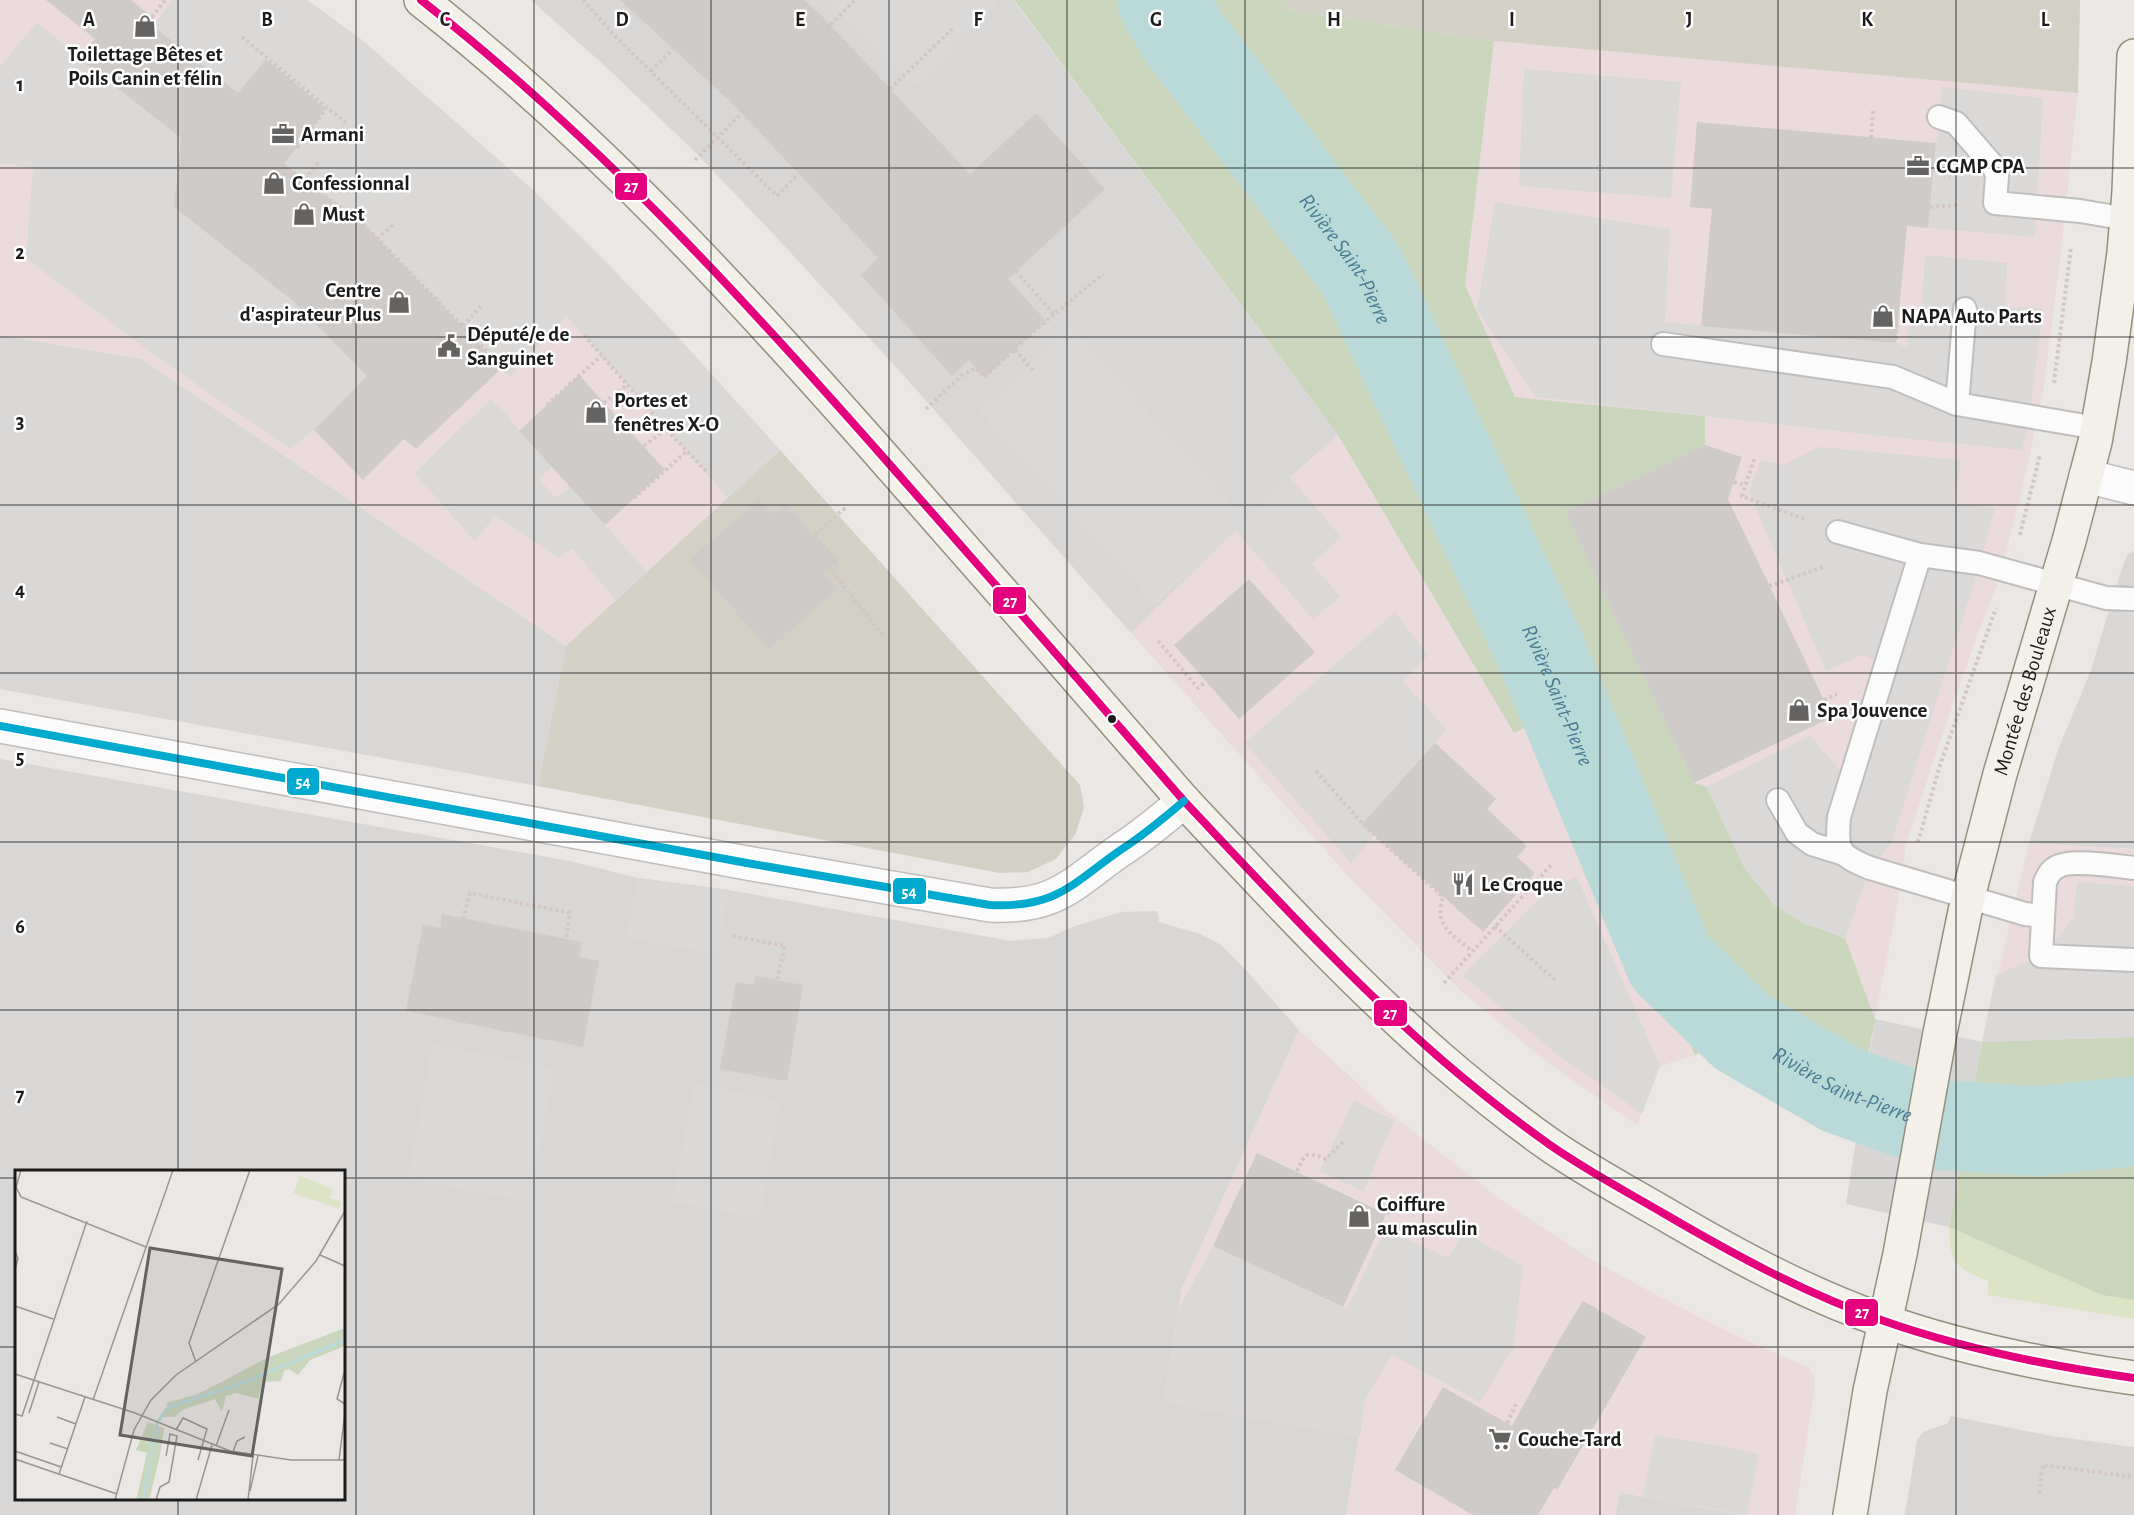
<svg xmlns="http://www.w3.org/2000/svg" width="2134" height="1515" viewBox="0 0 2134 1515" font-family="'Alegreya Sans',sans-serif">
  <style>
    .residential { fill: #d9d7d6; fill-rule: evenodd }
    .commercial { fill: #ebdbdc }
    .construction { fill: #d3d0c6 }
    .grass { fill: #dce4c5 }
    .forest { fill: #cad6bb }
    .parking { fill: #dad9d8 }
    .pier { fill: #d7d6d5 }
    .lines { fill: none; stroke-linecap: round; stroke-linejoin: round }
    .river { stroke: #badada; stroke-width: 90 }
    .building { fill: #cecbc9 }
    .lane-casing { stroke: #c0bebd; stroke-width: 26 }
    .street-casing { stroke: #c0bebd; stroke-width: 36 }
    .secondary-casing { stroke: #92907e; stroke-width: 36 }
    .path { stroke: #d3c6c7; stroke-width: 4; stroke-dasharray: 3 3; stroke-linecap: butt }
    .lane { stroke: #fcfbfb; stroke-width: 22 }
    .street { stroke: #fcfbfb; stroke-width: 33 }
    .secondary { stroke: #f2f0e9; stroke-width: 33 }
    .bus-1-casing { stroke: #fff; stroke-width: 12 }
    .bus-2-casing { stroke: #fff; stroke-width: 12 }
    .bus-1 { stroke: #e5007d; stroke-width: 8 }
    .bus-2 { stroke: #00a9ce; stroke-width: 8 }
    .grid { fill: none; stroke: #1c1c1c; stroke-width: 1.5; stroke-opacity: 0.55 }
    .bus-dot { fill: #1c1c1c; stroke: #fff; stroke-width: 2 }
    .labels { text-anchor: middle; stroke-width: 5; stroke-linejoin: round; paint-order: stroke }
    .poi-label { font-size: 21px; font-weight: bold; fill: #1c1c1c; stroke: #fff; text-anchor: start }
    .street-label { font-size: 21px; fill: #1c1c1c; stroke: #fff }
    .water-label { font-size: 22px; font-style: italic; fill: #4c7c94; stroke: #fff }
    .inset-river { fill: none; stroke: #badada; stroke-width: 3 }
    .inset-road { fill: none; stroke: #989694; stroke-width: 1.5 }
    .view { fill: #646362; fill-opacity: 0.15; stroke: #646362; stroke-width: 3 }
    .inset-edge { fill: none; stroke: #1c1c1c; stroke-width: 3 }
    .grid-label { font-size: 20px; text-anchor: middle; font-weight: bold; fill: #1c1c1c; stroke: #fff; stroke-width: 5; stroke-linejoin: round; paint-order: stroke }
    .line-badge { stroke: #fff; stroke-width: 2 }
    .badge-label { font-size: 16px; text-anchor: middle; font-weight: bold; fill: #fff }
  </style>
  <rect width="100%" height="100%" fill="#eae7e4"/>
  <path class="residential" d="M531,0H1013L1338,435L1131,633L905,377L779,240L694,151L605,66Z
    M0,335L141,359L566,646L538,786L0,689Z
    M2134,551V849L2029,843L2058,750L2091,670L2122,568L2128,554Z
    M0,759L570,861L638,878L729,890L1011,941L1048,938L1072,927L1121,912L1157,911L1159,922L1200,934L1221,945L1246,970L1299,1030L1182,1288L1164,1402L1360,1435L1346,1515H0ZM16,1172H344V1498H16Z
    M1951,1416L2052,1436L2134,1447V1515H1905L1917,1440L1923,1432L1948,1423Z
    M1620,1492L1643,1497L1743,1515H1615Z"/>
  <path class="commercial" d="M0,0H307L362,40L533,190L604,260L677,336L780,450L566,646L141,359L0,335Z
    M1494,41L2078,93L2059,268L2043,392L2022,491L1999,580L1976,639L1937,750L1906,845L1896,913L1875,1019L1845,938L1801,922L1745,869L1707,787L1694,783L1565,512L1705,445V417L1515,397L1465,285Z
    M1338,435L1514,732L1544,718L1695,1055L1660,1066L1637,1125L1548,1063L1461,991L1351,879L1131,633L1290,477Z
    M2029,843L2134,849V1037L1982,1042Z
    M1299,1030L1391,1114L1505,1203L1589,1258L1662,1298L1741,1338L1808,1367L1814,1377L1815,1385L1795,1515H1743L1620,1492L1615,1515H1346L1359,1435L1164,1402L1182,1288Z"/>
  <path class="construction" d="M1281,0H2080L2078,93L1494,41L1288,10Z
    M780,450L1080,785L1084,807L1076,833L1056,859L1028,872L1000,873L538,786L566,646Z"/>
  <path class="grass" d="M1949,1227L2102,1295L2134,1300V1319L1988,1295V1281C1955,1267 1950,1264 1949,1227Z"/>
  <path class="forest" d="M1014,0H1281L1288,10L1494,41L1465,285L1515,397L1705,416V445L1565,512L1694,783L1707,787L1745,869L1801,922L1845,938L1875,1019L1863,1084L1844,1078L1754,1026L1695,1055L1544,718L1514,733L1338,435Z
    M2134,1037V1300L2102,1295L1949,1227L1982,1042Z"/>
  <path class="parking" d="M172,0H307L362,40L533,190L604,260L677,336L780,450L728,498L566,316L510,377L377,239L283,165L326,109L267,59L178,168L174,207L293,301L367,376L314,430L290,449L150,352L26,258L33,168L0,163V67L37,22L80,59L148,112L191,57L153,26Z
    M825,0H1000L915,87Z
    M1524,69L1681,82L1671,198L1519,186Z
    M1942,87L2043,98L2035,237L1928,228Z
    M1495,202L1670,229L1665,322L1896,343L1907,347L1910,316L1922,315L1925,255L2007,263L2005,307L2043,308L2029,417L2022,450L1890,437L1536,397L1477,310Z
    M1070,326L1246,520L1290,477L1341,537L1312,564L1340,596L1314,620L1236,531L1155,605L979,411Z
    M491,399L506,413L519,431L552,467L539,479L556,498L570,486L647,572L616,601L572,548L559,558L495,516L475,541L414,473Z
    M1819,447L1961,460L1954,503L1995,508L1974,583L1891,844L1870,868L1845,938L1801,922L1774,905L1745,869L1707,787L1810,736L1850,781L1886,664L1862,655L1826,671L1749,492L1761,460L1782,465Z
    M2134,591V671H2126L2131,599Z
    M1395,612L1428,655L1403,681L1447,730L1363,823L1375,835L1351,863L1245,743Z
    M1577,877L1660,1066L1642,1114L1557,1054L1463,976L1552,886Z
    M638,878L729,890L717,954L626,937Z
    M2077,882L2134,886V1037L1982,1042L1996,975L2041,956L2074,918Z
    M433,1044L555,1069L529,1201L408,1180Z
    M694,1084L780,1101L760,1218L672,1202Z
    M1354,1100L1394,1121L1363,1191L1320,1171Z
    M1385,1229L1448,1258L1464,1232L1523,1266L1513,1349L1480,1402L1392,1355L1365,1400L1360,1435L1164,1402L1179,1309L1213,1246L1347,1310Z
    M1655,1436L1723,1446L1759,1454L1747,1515L1643,1497Z"/>
  <path class="pier" d="M1875,1019L1982,1042L1949,1227L1846,1204Z"/>
  <g class="lines">
    <path class="river" id="s1" d="M1162,0L1183,36L1361,270L1541,652L1670,962L1742,1032L1842,1090L1939,1125L2038,1131L2134,1121"/>
  </g>
  <path class="building" d="M46,0H131L157,21L153,26L238,93L266,59L326,109L284,164L367,228L502,368L416,449L404,439L363,480L314,430L367,376L293,301L174,207L181,138L80,59L95,39Z
    M620,0H804L821,15L970,174L1036,113L1105,189L1008,279L1046,321L984,377L969,360L952,376L861,275L878,258L735,106Z
    M1697,122L1936,143L1928,228L1907,226L1896,343L1701,326L1712,209L1690,207Z
    M579,375L665,470L605,525L519,431Z
    M1705,445L1742,457L1728,499L1832,717L1694,783L1565,512Z
    M759,499L773,515L786,504L837,562L824,574L837,589L769,649L690,560Z
    M1249,579L1315,652L1239,719L1174,645Z
    M1435,743L1496,799L1487,809L1527,846L1517,857L1535,873L1483,932L1362,824Z
    M442,914L582,942L579,957L599,961L583,1047L406,1011L423,925L440,928Z
    M755,976L803,985L787,1081L720,1069L736,982L754,985Z
    M1257,1153L1386,1214L1343,1307L1213,1246Z
    M1583,1301L1646,1337L1557,1490L1554,1488L1538,1515H1473L1395,1470L1443,1387L1512,1426L1555,1347Z"/>
  <g class="lines">
    <g class="lane-casing">
      <path id="lane" d="M1939,117L1956,123L1994,167L1997,176L1995,203L2080,211L2127,219
        M1663,344L1893,377L1957,404L2097,428
        M1957,404L1965,309
        M1838,532L1920,555
        M1778,800L1797,833L1812,844L1841,853
        M2134,868C2117,866 2069,859 2057,867C2050,870 2048,876 2045,882L2041,956L2134,960
        M2043,916L2025,914L1870,868C1839,855 1836,852 1839,817L1920,555L1979,563L2106,598L2134,599"/>
    </g>
    <g class="street-casing">
      <path id="street" d="M2086,476L2134,488
        M0,726L747,863L990,905C1058,908 1071,884 1122,849C1144,835 1164,818 1184,801"/>
    </g>
    <g class="secondary-casing">
      <g id="secondary">
        <path d="M421,0C596,137 745,300 891,466C989,577 1087,689 1184,801C1268,890 1350,980 1442,1060C1477,1090 1513,1119 1550,1145C1586,1170 1625,1191 1663,1213C1733,1254 1806,1294 1884,1321C1964,1349 2049,1366 2134,1378"/>
        <path id="s2" d="M1850,1515L1870,1391L1900,1254L1940,1033L1968,897L2000,774L2069,541L2095,442L2109,362L2124,253L2129,192L2134,56"/>
      </g>
    </g>
    <path class="path" d="M583,0L615,36L777,196L798,174
      M152,17L165,0
      M242,37L347,124
      M651,71L673,49
      M890,89L952,29
      M1871,138L1873,111
      M297,148L326,109
      M695,160L855,0
      M318,163L304,180L367,228L493,358L426,427
      M283,165L304,180
      M1933,168L1950,177
      M1930,207L1959,205
      M377,239L394,224
      M1016,271L1054,314
      M463,326L481,306
      M584,335L666,429L706,471
      M1896,339L1897,325
      M1015,350L1033,370
      M2054,383L2071,247
      M604,403L628,384
      M547,405L602,355
      M926,409L962,375L976,368L984,377L1046,321L1103,274
      M644,446L666,429
      M1754,459L1742,496L1804,519
      M1734,482L1745,485
      M634,498L687,451
      M845,508L814,535L837,562L830,569L883,635
      M2020,535L2040,455
      M1769,586L1823,567
      M1158,641L1198,688L1206,681
      M1824,700L1837,694
      M1316,771L1363,824L1443,897
      M1918,842L1940,765L1996,608
      M1447,894C1442,898 1442,900 1441,906C1436,927 1458,939 1472,951
      M463,919L470,893L570,913L566,939
      M1495,926L1555,980
      M733,936L785,946L777,980
      M1444,983L1552,864
      M1297,1171L1302,1160L1307,1155H1316L1326,1159L1344,1141
      M1387,1213L1423,1200
      M1507,1423L1517,1402
      M2039,1493L2043,1465L2134,1477"/>
    <use href="#lane" class="lane"/>
    <use href="#street" class="street"/>
    <use href="#secondary" class="secondary"/>
    <g class="bus-1-casing">
      <path id="bus-1" d="M421,0C596,137 745,300 891,466C989,577 1087,689 1184,801C1268,890 1350,980 1442,1060C1477,1090 1513,1119 1550,1145C1586,1170 1625,1191 1663,1213C1733,1254 1806,1294 1884,1321C1964,1349 2049,1366 2134,1378"/>
    </g>
    <g class="bus-2-casing">
      <path id="bus-2" d="M0,726L747,863L990,905C1058,908 1071,884 1122,849C1144,835 1164,818 1184,801"/>
    </g>
    <use href="#bus-1" class="bus-1"/>
    <use href="#bus-2" class="bus-2"/>
  </g>
  <path class="grid" d="M178,0V1172M356,0V1515M534,0V1515M711,0V1515M889,0V1515M1067,0V1515M1245,0V1515M1423,0V1515M1600,0V1515M1778,0V1515M1956,0V1515M0,168H2134M0,337H2134M0,505H2134M0,673H2134M0,842H2134M0,1010H2134M0,1178H16M344,1178H2134M0,1347H16M344,1347H2134M178,1498V1515"/>
  <defs>
    <g id="shop-bare" transform="scale(1.8)"><path d="M-5-2.5h2.3a2.7 3.5 0 0 1 5.4 0H5L5.5 6h-11ZM-1.5-2.5h3a1.5 2.3 0 0 0-3 0Z" fill="#646362" stroke="#fff" stroke-width="2.5" paint-order="stroke"/></g>
    <g id="office-bare" transform="scale(1.8)"><path d="M-6-3h4V-5.5h4V-3h4V5H-6ZM-1-4.5V-3h2v-1.5ZM-6 0V1H6V0Z" fill="#646362" stroke="#fff" stroke-width="2.5" paint-order="stroke"/></g>
    <g id="civic-bare" transform="scale(1.8)"><path d="M-.6-6.5H3V-4.5H.6V-3L4-1V1h2V6H-6V1h2V-1L-.6-3ZM-1.2 2.5V6h2.4V2.5Z" fill="#646362" stroke="#fff" stroke-width="2.5" paint-order="stroke"/></g>
    <g id="restaurant-bare" transform="scale(1.8)"><path d="M-5-6h1v4h1v-4h1v4h1v-4h1v5L-1.5 .5V6h-2V.5L-5-1ZM5-6V6H3V1.5H1.5Q1.5-4 5-6Z" fill="#646362" stroke="#fff" stroke-width="2.5" paint-order="stroke"/></g>
    <g id="supermarket-bare" transform="scale(1.8)"><path d="M-6-5.5h2.5l.6 2H6L4.5 2H-2.5L-4.4-4H-6ZM-1.5 3.2a1.3 1.3 0 1 0 .1 0ZM3 3.2a1.3 1.3 0 1 0 .1 0Z" fill="#646362" stroke="#fff" stroke-width="2.5" paint-order="stroke"/></g>
  </defs>
  <g fill-rule="evenodd">
    <use href="#shop-bare" x="145" y="26"/>
    <use href="#office-bare" x="283" y="134"/>
    <use href="#office-bare" x="1918" y="166"/>
    <use href="#shop-bare" x="274" y="183"/>
    <use href="#shop-bare" x="304" y="214"/>
    <use href="#shop-bare" x="399" y="302"/>
    <use href="#shop-bare" x="1883" y="316"/>
    <use href="#civic-bare" x="449" y="346"/>
    <use href="#shop-bare" x="596" y="412"/>
    <use href="#shop-bare" x="1799" y="710"/>
    <use href="#restaurant-bare" x="1463" y="884"/>
    <use href="#shop-bare" x="1359" y="1216"/>
    <use href="#supermarket-bare" x="1500" y="1439"/>
  </g>
  <circle class="bus-dot" cx="1112" cy="719" r="5"/>
  <g class="labels">
    <g class="poi-label">
      <text x="145" y="61" text-anchor="middle">Toilettage Bêtes et<tspan x="145" dy="24">Poils Canin et félin</tspan></text>
      <text x="301" y="141">Armani</text>
      <text x="1936" y="173">CGMP CPA</text>
      <text x="292" y="190">Confessionnal</text>
      <text x="322" y="221">Must</text>
      <text x="381" y="297" text-anchor="end">Centre<tspan x="381" dy="24">d'aspirateur Plus</tspan></text>
      <text x="1901" y="323">NAPA Auto Parts</text>
      <text x="467" y="341">Député/e de<tspan x="467" dy="24">Sanguinet</tspan></text>
      <text x="614" y="407">Portes et<tspan x="614" dy="24">fenêtres X-O</tspan></text>
      <text x="1817" y="717">Spa Jouvence</text>
      <text x="1481" y="891">Le Croque</text>
      <text x="1377" y="1211">Coiffure<tspan x="1377" dy="24">au masculin</tspan></text>
      <text x="1518" y="1446">Couche-Tard</text>
    </g>
    <g class="street-label">
      <text dy="7" stroke="none"><textPath href="#s2" startOffset="843">Montée des Bouleaux</textPath></text>
    </g>
    <g class="water-label">
      <text dy="8" stroke="none"><textPath href="#s1" startOffset="318">Rivière Saint-Pierre</textPath></text>
      <text dy="8" stroke="none"><textPath href="#s1" startOffset="804">Rivière Saint-Pierre</textPath></text>
      <text dy="8" stroke="none"><textPath href="#s1" startOffset="1308">Rivière Saint-Pierre</textPath></text>
    </g>
  </g>
  <g transform="translate(15 1170)">
    <rect width="330" height="330" fill="#eae7e4"/>
    <path d="M285,6L318,19L314,28L327,32L325,39L278,23Z" fill="#dce4c5"/>
    <path d="M330,158V176L295,190L283,205L274,199L269,201L266,211L248,212L243,229L222,223L211,226L207,242L200,229L167,240L160,247H147L153,238L151,233L183,224L254,187ZM133,252L149,258L145,285L134,330H121L132,283L121,280Z" fill="#cad6bb"/>
    <path class="inset-river" d="M128,330L142,253L153,237L225,214L330,170"/>
    <path class="inset-road" d="M6,0L1,17L6,27L131,77M0,81L3,88L0,100M305,85L330,96M0,136L38,149M181,192L174,173L235,0M330,200L322,229L330,234M0,204L120,243L215,281L276,290H330M78,230L158,0M14,243L24,212M0,244L7,246L72,51M42,247L61,254M161,260L168,248L192,259L183,290M35,273L53,279M201,276L214,240M0,281L46,297M218,282L222,271L230,267M0,289L102,324M324,290L330,243M44,304L70,227M235,321L243,286M100,330L119,260L136,230L161,205L264,134L301,91L330,41M141,330L145,317L154,312L162,266L155,264L151,286M181,330L197,275M233,330L238,286"/>
    <path class="view" d="M135,78L267,99L237,286L105,265Z"/>
    <rect width="330" height="330" class="inset-edge"/>
  </g>
  <g class="grid-label">
    <text x="89" y="26">A</text>
    <text x="267" y="26">B</text>
    <text x="445" y="26">C</text>
    <text x="622" y="26">D</text>
    <text x="800" y="26">E</text>
    <text x="978" y="26">F</text>
    <text x="1156" y="26">G</text>
    <text x="1334" y="26">H</text>
    <text x="1512" y="26">I</text>
    <text x="1689" y="26">J</text>
    <text x="1867" y="26">K</text>
    <text x="2045" y="26">L</text>
    <text x="20" y="91">1</text>
    <text x="20" y="259">2</text>
    <text x="20" y="428">3</text>
    <text x="20" y="596">4</text>
    <text x="20" y="764">5</text>
    <text x="20" y="933">6</text>
    <text x="20" y="1101">7</text>
  </g>
  <g class="line-badge">
    <rect x="614" y="172" width="34" height="29" rx="6" fill="#e5007d"/>
    <rect x="992" y="586" width="35" height="29" rx="6" fill="#e5007d"/>
    <rect x="286" y="767" width="34" height="29" rx="6" fill="#00a9ce"/>
    <rect x="892" y="877" width="35" height="28" rx="6" fill="#00a9ce"/>
    <rect x="1373" y="999" width="35" height="28" rx="6" fill="#e5007d"/>
    <rect x="1844" y="1298" width="35" height="29" rx="6" fill="#e5007d"/>
  </g>
  <g class="badge-label">
    <text x="631" y="192">27</text>
    <text x="1010" y="607">27</text>
    <text x="303" y="787">54</text>
    <text x="909" y="897">54</text>
    <text x="1390" y="1019">27</text>
    <text x="1862" y="1318">27</text>
  </g>
</svg>
